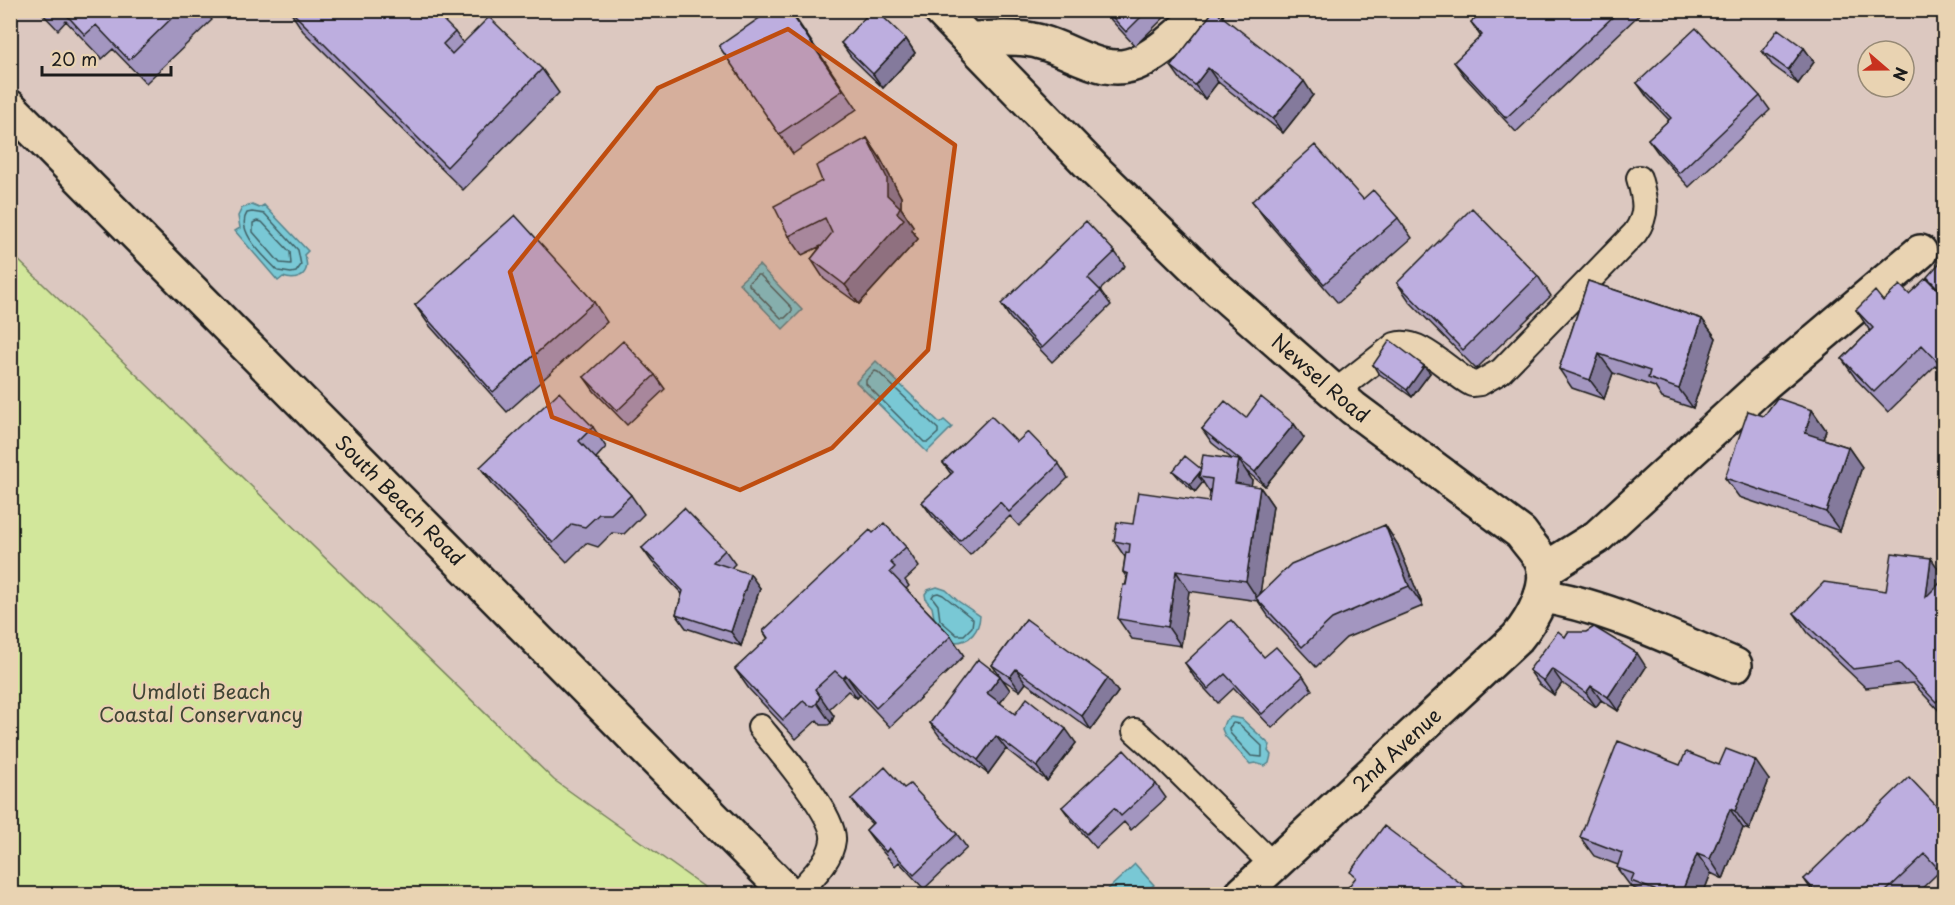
<svg xmlns="http://www.w3.org/2000/svg" width="1955" height="905" viewBox="0 0 1955 905" font-family="'Playpen Sans',sans-serif">
  <style>
    .park { fill: #d2e79b; stroke: #77825c; stroke-width: 1.5 }
    .water { fill: #79c8d5; stroke: #54838b; stroke-width: 1.5 }
    .lines { fill: none; stroke-linecap: round; stroke-linejoin: round }
    .shore { stroke: #416166; stroke-width: 1.5 }
    .lane-casing { stroke: #1c1c1c; stroke-width: 28 }
    .street-casing { stroke: #1c1c1c; stroke-width: 38 }
    .lane { stroke: #e9d3b2; stroke-width: 24 }
    .street { stroke: #e9d3b2; stroke-width: 33 }
    .wall { fill: #a396c0; stroke: #1c1c1c; stroke-width: 1.5 }
    .shaded-wall { fill: #847a9c; stroke: #1c1c1c; stroke-width: 1.5 }
    .building { fill: #bdaedf; stroke: #1c1c1c; stroke-width: 1.5 }
    .marked { fill: #bf4d0f; fill-opacity: 0.2; stroke: #bf4d0f; stroke-width: 4.5; stroke-linejoin: round }
    .labels { text-anchor: middle; stroke-width: 4.5; stroke-linejoin: round; paint-order: stroke }
    .street-label { font-size: 20px; fill: #1c1c1c; stroke: #e9d3b2 }
    .park-label { font-size: 20px; fill: #404535; stroke: #e9d3b2 }
  </style>
  <rect width="100%" height="100%" fill="#dcc8c0"/>
  <filter id="ink" filterUnits="userSpaceOnUse"><feTurbulence type="fractalNoise" baseFrequency=".0167" numOctaves="2"/><feDisplacementMap in="SourceGraphic" scale="12" xChannelSelector="R" yChannelSelector="G"/><feConvolveMatrix kernelMatrix="1 2 1 2 8 2 1 2 1" color-interpolation-filters="sRGB"/></filter>
  <g filter="url(#ink)">
    <path class="park" d="M11,253L554,780L714,894H11Z"/>
    <path class="water" d="M252,205L259,208L264,205L308,251L304,255C312,271 300,283 283,277L278,281L235,231L240,228L238,216L242,208Z
      M759,265L802,310L783,329L739,283Z
      M876,361L940,423L944,420L952,427L927,452L856,382Z
      M937,587L946,590L958,601L980,616C979,631 970,642 955,642L935,623L932,607L926,600L925,594L928,590Z
      M1231,717L1242,719L1270,745L1268,751L1271,755L1269,763L1265,766L1255,763L1250,764L1225,736L1222,729L1225,721Z
      M1135,864L1154,885L1143,894H1103Z"/>
    <g class="lines">
      <path class="shore" d="M252,212L265,214L298,250L301,265L296,272L291,273L278,271C265,257 235,231 247,213Z
        M257,221L262,222L290,252L291,264L280,263L253,232V223Z
        M757,275H760L792,308V311L785,318H781L749,285V282Z
        M875,371L878,372L938,429V433L928,442H924L866,384V380Z
        M938,593L943,595L973,619L972,627L964,635H957L940,620L938,605L932,597L934,594Z
        M1233,723L1239,724L1262,746V757L1251,756L1230,733L1229,728Z"/>
      <g class="lane-casing">
        <path id="lane" d="M1335,392L1395,345C1420,337 1450,373 1472,384L1480,383L1501,371L1635,233C1649,214 1645,199 1639,178
          M760,727C777,748 836,816 833,840C831,861 810,879 797,894
          M1135,731L1163,756L1273,865"/>
      </g>
      <g class="street-casing">
        <g id="street">
          <path id="s1" d="M940,10L1098,173L1212,284L1353,408L1521,533C1527,542 1536,551 1541,560C1553,584 1532,620 1517,638L1242,894"/>
          <path d="M968,39C989,39 1011,36 1032,40C1069,46 1103,81 1141,61C1165,49 1186,27 1206,10"/>
          <path id="s2" d="M10,107L789,894"/>
          <path d="M1544,570L1597,537L1764,384L1920,252"/>
          <path d="M1541,596C1606,605 1674,640 1735,665"/>
        </g>
      </g>
      <use href="#lane" class="lane"/>
      <use href="#street" class="street"/>
    </g>
    <path class="wall" d="M39,10H205L212,20L146,83L113,49L102,59L66,21L58,30Z
      M289,10H415L455,32L463,43L542,69L559,93L463,190L303,31Z
      M790,10L857,109L793,154L719,46Z
      M1102,10H1172L1135,46Z
      M1214,10L1313,95L1283,133L1218,82L1205,99L1181,80L1171,66Z
      M1484,10H1644L1516,132L1464,76L1454,62L1481,37L1471,22Z
      M906,39L915,53L883,88L851,57L841,43Z
      M1804,48L1814,62L1798,84L1772,65L1762,51Z
      M1637,83L1760,96L1770,110L1689,187L1658,153L1648,139L1669,120L1647,97Z
      M867,138L880,158L901,197V208L913,226L912,230L918,239L859,304L824,279L811,259L821,246L802,255L789,236L822,181Z
      M1363,199L1398,218L1412,238L1338,303L1266,220L1252,201Z
      M1115,252L1125,266L1100,290L1111,305L1052,362L1010,318L1001,304Z
      M1944,258V374L1936,365L1888,412L1856,379L1842,359L1870,331L1856,310L1883,301L1909,294L1929,281Z
      M1538,276L1551,296L1476,369L1410,302L1397,283Z
      M1588,281L1702,319L1716,338L1693,408L1662,398L1655,387L1613,373L1604,399L1572,388L1559,369Z
      M594,302L607,322L507,412L429,325L415,305Z
      M1373,365L1430,373L1412,397L1378,373Z
      M655,375L665,389L627,425L594,391L584,377Z
      M1812,410L1826,430L1823,439L1848,447L1862,467L1840,531L1739,497L1725,478L1764,416Z
      M1246,418L1294,424L1304,438L1265,486L1246,471L1252,480L1251,486L1260,487L1273,506L1260,593L1385,525L1398,545L1423,606L1346,638L1316,667L1269,617L1258,601L1189,591L1181,646L1132,639L1118,619L1127,578L1123,572L1125,557L1114,541L1133,524L1209,502L1210,493L1203,482L1195,492L1179,478L1173,471L1201,469L1232,459L1212,443L1202,429Z
      M593,427L606,447L596,458L631,495L644,514L624,534L612,533L598,547L586,543L567,562L494,486L480,467Z
      M1017,442L1059,464L1068,478L1019,526L1010,516L970,555L932,516L922,502L951,474L943,463Z
      M873,533L906,547L919,567L905,580L909,586L906,589L951,636L964,656L890,727L860,695L857,698L848,691L829,709L834,716L831,723L828,725H821L817,720L796,739L749,689L735,669L768,639L763,631Z
      M642,548L725,550L735,564L731,568L760,588L741,646L686,628L676,614L682,594L652,562Z
      M1944,577V716L1913,683L1866,688L1808,633L1794,613Z
      M1026,619L1118,692L1091,730L1026,683L1020,691L1002,679L1010,690L1000,703L1015,714L1076,743L1047,781L1006,749L988,774L940,737L930,723L1000,676L992,665Z
      M1565,637L1646,667L1618,711L1601,700L1596,707L1562,683L1554,695L1539,684L1529,670Z
      M1264,657L1303,676L1312,690L1272,728L1234,688L1218,703L1194,677L1185,663Z
      M1719,765L1769,780L1749,830L1743,828L1723,879L1711,873L1703,894H1641L1638,890L1631,887L1617,868L1618,865L1594,856L1580,837Z
      M1156,784L1166,798L1131,830L1124,822L1096,848L1072,821L1062,807Z
      M904,788L957,834L967,848L924,889L899,862L895,866L876,844L866,830L872,824L861,813L851,799Z
      M1944,814V880L1938,873L1916,894H1814L1804,879Z"/>
    <path class="shaded-wall" d="M906,39L915,53L883,88L873,74Z
      M1804,48L1814,62L1798,84L1788,70Z
      M1208,68L1218,82L1205,99L1195,85Z
      M1304,81L1313,95L1283,133L1273,119Z
      M867,138L880,158L901,197V208L913,226L912,230L918,239L859,304L845,285L897,213L887,195Z
      M1702,319L1716,338L1693,408L1679,389Z
      M1599,354L1613,373L1604,399L1590,380Z
      M1424,366L1430,373L1412,397L1407,390Z
      M1812,410L1826,430L1819,452L1805,433Z
      M1294,424L1304,438L1265,486L1255,472Z
      M1848,447L1862,467L1840,531L1826,512Z
      M1239,460L1252,480L1249,503L1235,483Z
      M1202,470L1199,477L1203,482L1195,492L1190,484Z
      M1260,487L1273,506L1259,601L1246,581Z
      M1385,525L1398,545L1423,606L1409,586Z
      M1931,558L1944,577L1940,617L1926,597Z
      M1176,571L1189,591L1181,646L1168,627Z
      M750,574L760,588L741,646L731,632Z
      M1637,653L1646,667L1618,711L1608,697Z
      M1016,669L1026,683L1020,691L1010,677Z
      M1552,669L1562,683L1554,695L1544,681Z
      M846,675L860,695L857,698L843,678Z
      M1000,676L1010,690L997,707L987,693Z
      M1108,678L1118,692L1091,730L1082,716Z
      M1591,686L1601,700L1596,707L1586,693Z
      M820,696L834,716L831,723L817,703Z
      M1066,729L1076,743L1047,781L1037,767Z
      M996,736L1006,749L988,774L978,760Z
      M1755,760L1769,780L1749,830L1735,811Z
      M1730,809L1743,828L1723,879L1710,859Z
      M1697,854L1711,873L1703,894H1681Z"/>
    <path class="building" d="M62,10H180L129,60L96,25L85,35Z
      M290,10H415L416,12L418,10H433L455,32L443,44L452,54L489,17L542,69L447,167Z
      M771,10H789L843,90L779,134L719,46Z
      M872,10H876L906,39L873,74L841,43Z
      M1106,10H1148L1126,32Z
      M1214,10L1304,81L1273,119L1208,68L1195,85L1171,66Z
      M1484,10H1620L1506,118L1454,62L1482,35L1471,22Z
      M1696,28L1760,96L1679,173L1648,139L1671,118L1637,83Z
      M1778,29L1804,48L1788,70L1762,51Z
      M867,138L887,178V195L900,207L897,213L904,219L845,285L811,259L832,233L825,218L789,236L774,206L822,181L816,166Z
      M1315,145L1363,199L1373,190L1398,218L1324,284L1252,201Z
      M1472,208L1538,276L1463,350L1397,283Z
      M1944,214V222L1941,218Z
      M515,215L594,302L493,392L415,305Z
      M1086,221L1115,252L1088,278L1101,291L1042,348L1001,304Z
      M1944,258V294L1927,277Z
      M1926,278L1944,296V368L1922,345L1874,392L1842,359L1873,328L1856,310L1875,291L1883,301L1900,285L1909,294Z
      M1588,281L1702,319L1679,389L1648,378L1650,371L1599,354L1590,380L1559,369Z
      M1390,340L1424,366L1407,390L1373,365Z
      M623,341L655,375L617,411L584,377Z
      M559,392L593,427L579,441L631,495L611,514H599L585,527L572,524L553,543L480,467Z
      M1261,397L1294,424L1255,472L1202,429L1225,401L1246,418Z
      M1777,398L1812,410L1805,433L1848,447L1826,512L1725,478L1748,411L1764,416Z
      M991,416L1017,442L1028,432L1059,464L1009,512L1000,502L960,541L922,502L953,472L943,463Z
      M1203,455L1239,460L1235,483L1260,487L1246,581L1176,571L1168,627L1118,619L1123,585H1126L1128,574L1123,572L1126,552L1129,553L1130,544L1114,541L1117,522L1133,524L1138,492L1209,502L1212,479L1199,477Z
      M1185,456L1201,469L1200,472L1190,484L1173,471Z
      M684,508L725,550L713,562L750,574L731,632L676,614L683,591L642,548Z
      M884,523L906,547L890,562L895,567L890,572L951,636L876,708L846,675L843,678L835,671L815,689L820,696L817,703L814,706L808,705L803,701L783,720L735,669L768,638L763,631L870,530L873,533Z
      M1385,525L1409,586L1332,619L1302,647L1256,598L1291,564Z
      M1892,553L1931,558L1926,597L1944,579V694L1936,702L1899,663L1853,669L1794,613L1824,582L1886,591Z
      M1026,619L1108,678L1082,716L1016,669L1010,677L992,665Z
      M1231,620L1264,657L1276,647L1303,676L1262,714L1225,674L1208,689L1185,663Z
      M1594,627L1637,653L1608,697L1591,686L1586,693L1552,669L1544,681L1529,670L1558,631L1565,637L1568,632H1586Z
      M978,659L1000,676L987,693L1015,714L1027,698L1066,729L1037,767L996,736L978,760L930,723Z
      M1618,741L1680,765L1686,752L1719,765L1726,749L1755,760L1735,811L1730,809L1710,859L1697,854L1681,894H1665L1631,881L1634,874L1617,868L1622,853L1580,837Z
      M1124,750L1156,784L1121,816L1114,808L1087,834L1062,807Z
      M885,767L904,788L910,784L957,834L914,875L889,848L886,852L866,830L873,823L851,799Z
      M1909,777L1944,814V875L1925,854L1883,894H1818L1804,879Z
      M1384,826L1475,894H1343L1356,877L1350,872Z"/>
  </g>
  <path class="marked" d="M788,29L955,145L928,350L832,448L740,490L552,417L510,272L658,88Z"/>
  <g class="labels">
    <g class="street-label">
      <text dy="7" stroke="none"><textPath href="#s1" startOffset="530">Newsel Road</textPath></text>
      <text dy="7" stroke="none"><textPath href="#s2" startOffset="554">South Beach Road</textPath></text>
      <text transform="translate(1397 750) rotate(-43)" y="7">2nd Avenue</text>
    </g>
    <g class="park-label">
      <text x="201" y="699">Umdloti Beach<tspan x="201" dy="23">Coastal Conservancy</tspan></text>
    </g>
  </g>
  <rect width="1955" height="905" fill="none" stroke="#e9d3b2" stroke-width="36"/>
  <rect x="18" y="18" width="1919" height="869" fill="none" stroke="#1c1c1c" stroke-width="2" filter="url(#ink)"/>
  <g transform="translate(1886 69) rotate(110)"><circle r="28" fill="#e9d3b2" stroke="#978a76" stroke-width="1.5"/>
  <path d="M0-4.5L10 22L0 15L-10 22Z" fill="#c8321e"/>
  <text y="-9" font-size="16" font-weight="bold" text-anchor="middle" fill="#1c1c1c">N</text>
  </g>
  <path d="M42 66v9h129v-9" fill="none" stroke="#1c1c1c" stroke-width="3"/>
  <text x="51" y="66" font-size="18" fill="#1c1c1c" stroke="#e9d3b2" stroke-width="4.5" paint-order="stroke">20 m</text>
</svg>
